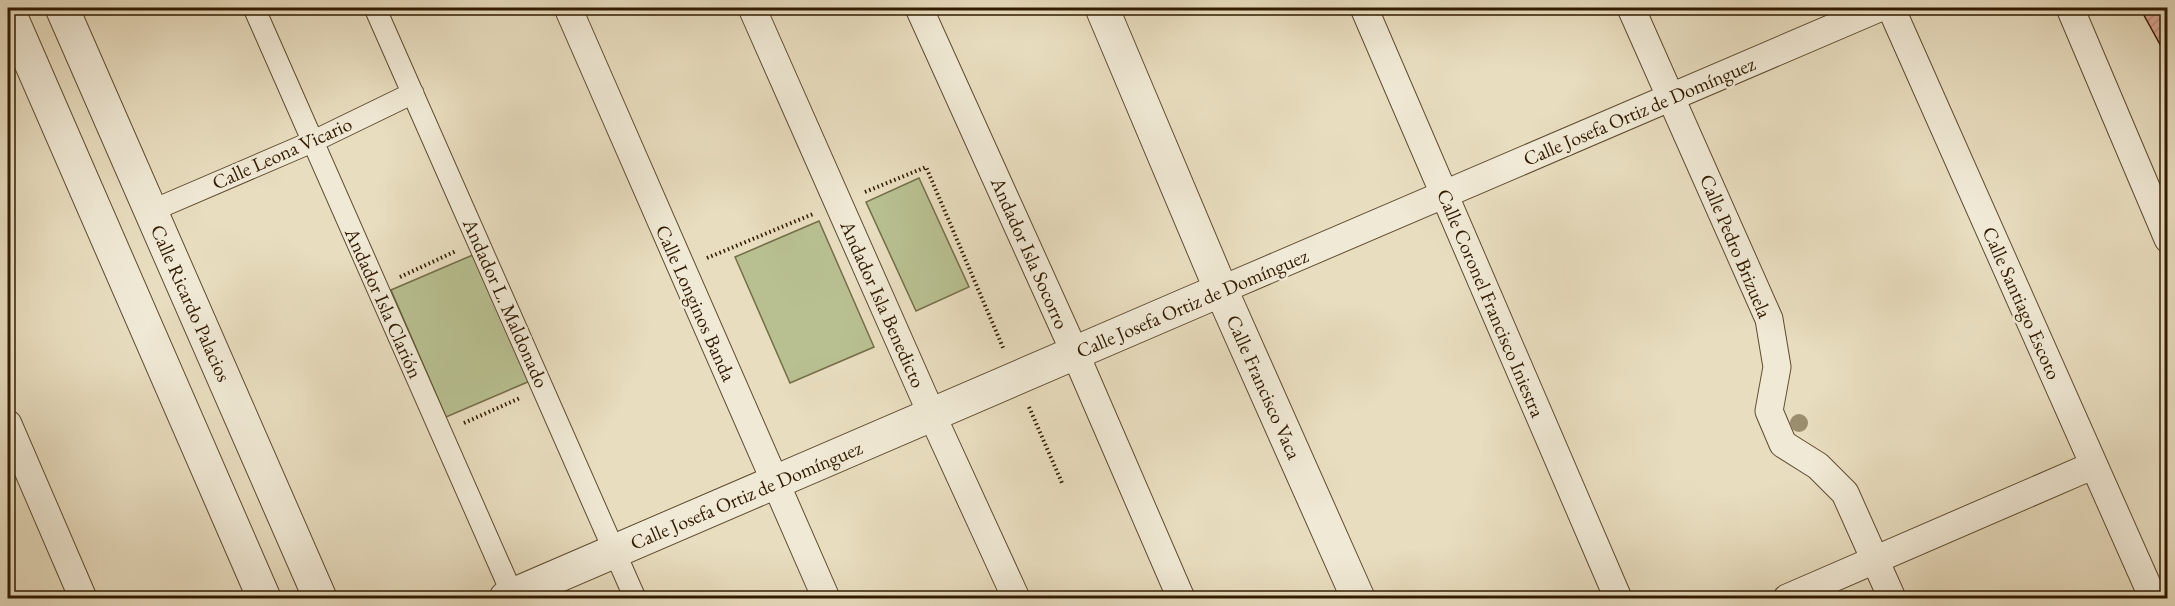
<svg xmlns="http://www.w3.org/2000/svg" width="2175" height="606" viewBox="0 0 2175 606" font-family="'EB Garamond',serif">
  <style>
    .green { fill: #b8c091; stroke: #746e48; stroke-width: 1.5 }
    .building { fill: url(#building-hatch); stroke: #311b00; stroke-width: 1.5 }
    .lines { fill: none; stroke-linecap: round; stroke-linejoin: round }
    .pedestrian-casing { stroke: #5f4c30; stroke-width: 23 }
    .minor-casing { stroke: #5f4c30; stroke-width: 29 }
    .tertiary-casing { stroke: #5f4c30; stroke-width: 35 }
    .path { stroke: #311b00; stroke-width: 4; stroke-dasharray: 1.5 3; stroke-linecap: butt }
    .pedestrian { stroke: #f0e9d5; stroke-width: 21 }
    .minor { stroke: #f0e9d5; stroke-width: 27 }
    .tertiary { stroke: #f0e9d5; stroke-width: 33 }
    .tree { fill: #9a8e6e }
    .labels { text-anchor: middle; stroke-width: 5; stroke-linejoin: round; paint-order: stroke }
    .street-label { font-size: 20px; fill: #311b00; stroke: #f0e9d5 }
  </style>
  <defs>
    <pattern id="building-hatch" width="6" height="6" patternUnits="userSpaceOnUse" patternTransform="scale(1.5)"><rect width="6" height="6" fill="#dda998"/><path d="M-1 1l2-2M0 6l6-6M5 7l2-2" fill="none" stroke="#be9181"/></pattern>
  </defs>
  <rect width="100%" height="100%" fill="#e8ddbf"/>
  <filter id="stains"><feTurbulence type="fractalNoise" baseFrequency=".00333" numOctaves="4"/><feColorMatrix values="0 0 0 0 .2 0 0 0 0 .09 0 0 0 0 .02 0 0 0 .5 -.17"/></filter>
  <radialGradient id="worn" r=".72"><stop offset=".6" stop-color="#630" stop-opacity="0"/><stop offset="1" stop-color="#630" stop-opacity=".3"/></radialGradient>
  <path class="green" d="M919,178L969,287L916,311L866,202Z
    M819,221L874,347L790,383L735,257Z
    M475,254L530,381L446,417L391,290Z"/>
  <path class="building" d="M2140,8H2168V59Z"/>
  <g class="lines">
    <g class="pedestrian-casing">
      <path id="pedestrian" d="M254,8L514,598
        M375,8L635,598
        M151,211L314,141L413,93"/>
    </g>
    <g class="minor-casing">
      <path id="minor" d="M568,8L826,598
        M752,8L932,415L1016,598
        M919,8L1075,353L1181,598
        M1364,8L1618,598
        M1631,8L1769,319L1777,367L1769,411L1783,444L1818,466L1845,493L1892,598
        M1891,8L2153,598
        M2070,8L2168,239
        M1221,290L1879,8
        M8,424L83,598
        M1787,598L2094,465"/>
    </g>
    <g class="tertiary-casing">
      <path id="tertiary" d="M62,8L320,598
        M1102,8L1221,290L1358,598
        M8,10L264,598
        M506,598L1221,290"/>
    </g>
    <path class="path" d="M865,192L926,167L1004,350
      M707,258L813,214
      M400,277L456,251
      M1029,407L1062,483
      M464,423L520,398"/>
    <use href="#pedestrian" class="pedestrian"/>
    <use href="#minor" class="minor"/>
    <use href="#tertiary" class="tertiary"/>
  </g>
  <circle class="tree" cx="1799" cy="423" r="9"/>
  <g class="labels">
    <g class="street-label">
      <text transform="translate(1639 111) rotate(-23)" y="7">Calle Josefa Ortiz de Domínguez</text>
      <text transform="translate(282 153) rotate(-24)" y="7">Calle Leona Vicario</text>
      <text transform="translate(1736 246) rotate(67)" y="7">Calle Pedro Brizuela</text>
      <text transform="translate(1030 253) rotate(66)" y="7">Andador Isla Socorro</text>
      <text transform="translate(191 303) rotate(66)" y="7">Calle Ricardo Palacios</text>
      <text transform="translate(384 303) rotate(66)" y="7">Andador Isla Clarión</text>
      <text transform="translate(506 303) rotate(66)" y="7">Andador L. Maldonado</text>
      <text transform="translate(696 303) rotate(66)" y="7">Calle Longinos Banda</text>
      <text transform="translate(1192 303) rotate(-23)" y="7">Calle Josefa Ortiz de Domínguez</text>
      <text transform="translate(1491 303) rotate(67)" y="7">Calle Coronel Francisco Iniestra</text>
      <text transform="translate(2022 303) rotate(66)" y="7">Calle Santiago Escoto</text>
      <text transform="translate(883 304) rotate(66)" y="7">Andador Isla Benedicto</text>
      <text transform="translate(1264 387) rotate(66)" y="7">Calle Francisco Vaca</text>
      <text transform="translate(746 495) rotate(-23)" y="7">Calle Josefa Ortiz de Domínguez</text>
    </g>
  </g>
  <rect width="2175" height="606" fill="none" stroke="#e8ddbf" stroke-width="30"/>
  <rect x="9" y="9" width="2157" height="588" fill="none" stroke="#311b00" stroke-width="3"/>
  <rect x="15" y="15" width="2145" height="576" fill="none" stroke="#311b00" stroke-width="1.5"/>
  <rect width="100%" height="100%" filter="url(#stains)"/>
  <rect width="100%" height="100%" fill="url(#worn)"/>
</svg>
